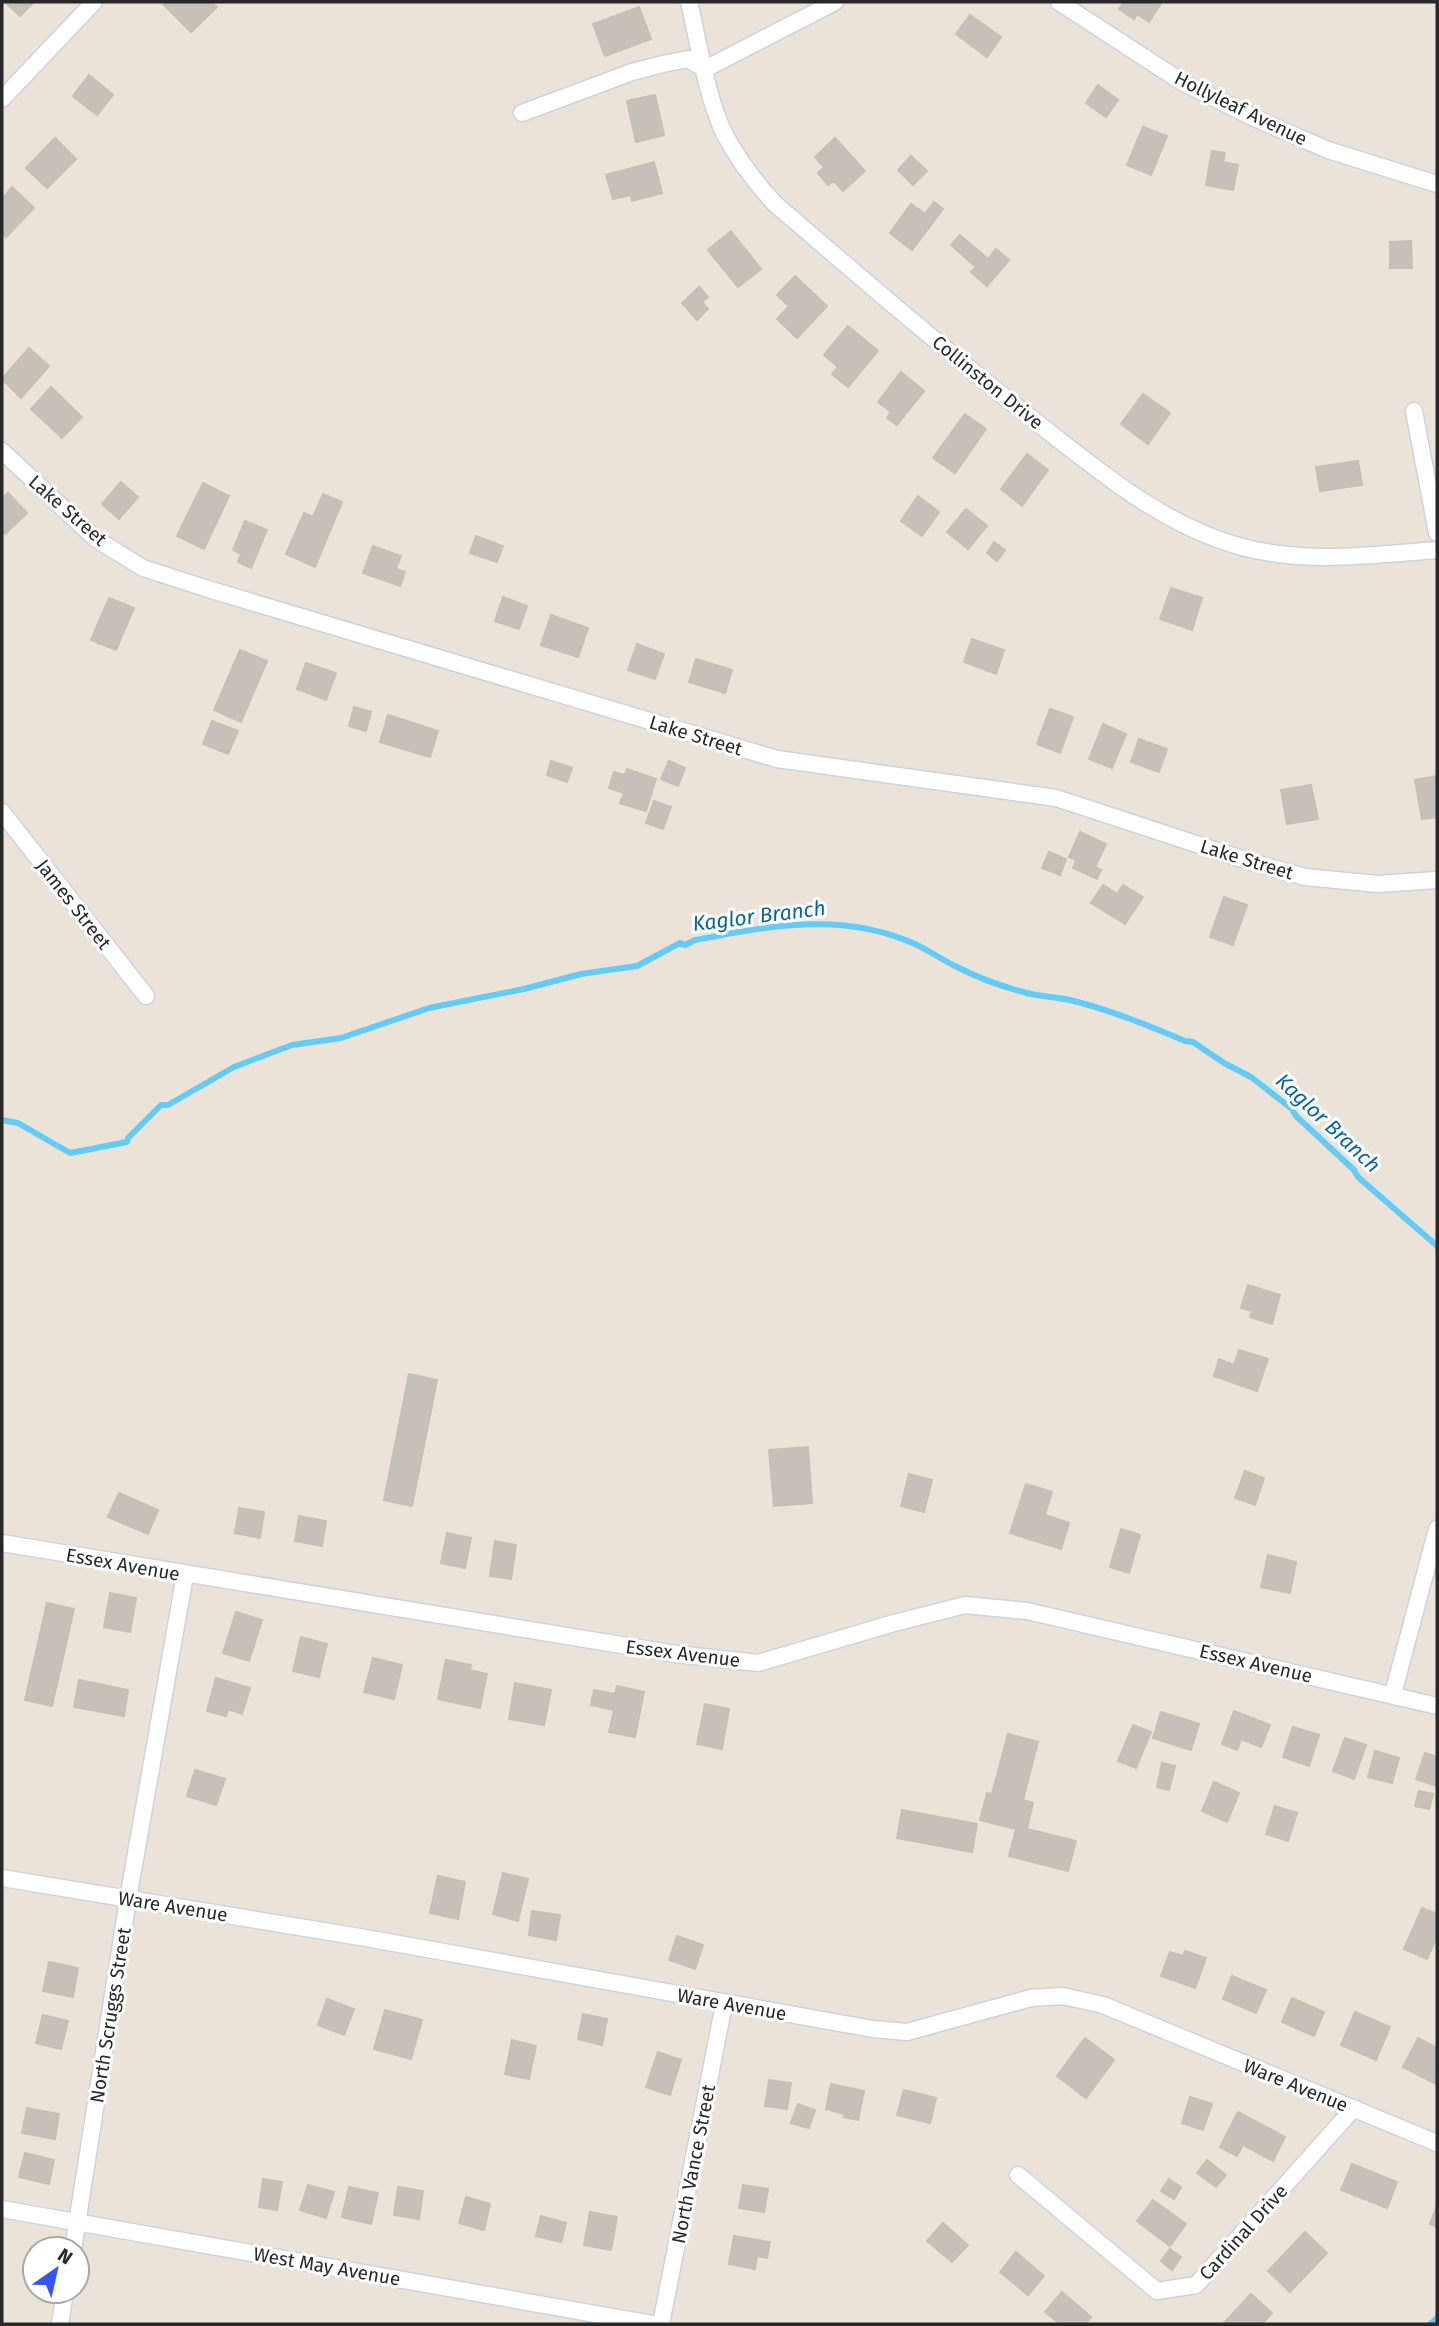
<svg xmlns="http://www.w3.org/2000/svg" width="1439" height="2326" viewBox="0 0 1439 2326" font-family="'Fira Sans',sans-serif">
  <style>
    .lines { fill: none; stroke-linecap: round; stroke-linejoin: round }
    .stream { stroke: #62ccf6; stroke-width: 6 }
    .building { fill: #c7c0b8; stroke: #c7c0b2; stroke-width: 2 }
    .minor-casing { stroke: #cdd1e2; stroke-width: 19 }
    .minor { stroke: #fff; stroke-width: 16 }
    .labels { text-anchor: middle; stroke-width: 6; stroke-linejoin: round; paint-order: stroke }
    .street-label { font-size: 19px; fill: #282828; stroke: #fff }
    .water-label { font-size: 21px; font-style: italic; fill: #04679f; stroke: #fff }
  </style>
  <rect width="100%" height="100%" fill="#ece3d8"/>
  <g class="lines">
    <path class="stream" d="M2,1120L18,1123L70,1153L127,1142L128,1138L161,1105H168L234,1067L292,1045L341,1038L429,1008L524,989L581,974L637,966L680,943L685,945L695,940C771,926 842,911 915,944C930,951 942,960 957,967C978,978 1004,987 1027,993C1042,997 1059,997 1074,1001C1113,1011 1148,1025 1185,1041L1193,1042L1224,1063L1251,1077L1292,1109L1296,1116L1354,1170L1358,1177L1437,1246
      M1430,2324L1437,2318"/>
  </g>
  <path class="building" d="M5,2H34L20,16Z
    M161,2H211L217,7L191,32Z
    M1124,2H1162L1149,22L1137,14L1134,19L1119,9Z
    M639,7L651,39L605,56L593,24Z
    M970,15L1001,37L987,57L956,34Z
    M89,75L113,95L97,115L73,96Z
    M1098,85L1118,100L1106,117L1086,103Z
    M655,95L664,135L636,142L627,101Z
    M1143,127L1167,136L1151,175L1127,165Z
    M55,138L76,159L47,188L26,168Z
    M835,138L865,171L843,191L834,181L828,185L818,173L824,167L815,157Z
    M1212,151L1225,153L1223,162L1238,165L1233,190L1206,185Z
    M911,156L927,171L913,185L898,170Z
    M654,162L662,193L632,201L631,195L613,199L606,175Z
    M12,187L34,208L6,237L2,233V199Z
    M934,202L943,209L912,250L890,233L911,204L925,214Z
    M731,231L761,269L738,287L708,250Z
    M960,235L988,259L996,249L1009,260L987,286L971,272L976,267L951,245Z
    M1411,241L1412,268H1390V242Z
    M795,276L827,306L797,338L777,319L789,306L777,295Z
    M699,287L708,297L702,302L708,309L697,320L682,303Z
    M848,326L878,351L848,387L832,374L838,367L824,355Z
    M29,348L49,366L21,398L2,379Z
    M901,372L924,391L897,425L887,418L891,412L878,402Z
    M51,387L82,417L62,438L31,409Z
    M1143,394L1170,413L1148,444L1121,424Z
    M965,414L986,429L955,473L933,458Z
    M1027,454L1048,470L1022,506L1001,489Z
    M1358,461L1362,485L1320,491L1316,467Z
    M121,482L138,497L119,519L102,504Z
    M203,483L229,496L204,549L177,536Z
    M8,493L27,513L5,534L2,530V499Z
    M323,494L342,502L315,567L286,554L304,513L313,517Z
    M918,496L939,512L922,536L901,521Z
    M966,509L987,526L968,549L947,532Z
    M245,521L267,530L251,568L238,562L241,554L233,550Z
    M476,536L503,546L497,562L470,553Z
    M994,542L1005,550L997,561L987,553Z
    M373,546L401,556L396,569L405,572L400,586L363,573Z
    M1171,588L1202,598L1192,630L1160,619Z
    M503,597L527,606L519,629L495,621Z
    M109,598L134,608L116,650L91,640Z
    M551,615L588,628L578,657L541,645Z
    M972,639L1004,650L996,674L964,662Z
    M637,644L664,654L655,679L628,670Z
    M240,650L267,661L241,722L214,710Z
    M696,659L732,670L725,693L689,682Z
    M306,663L336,673L326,700L297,689Z
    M354,707L371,712L366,731L349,726Z
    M1050,709L1073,717L1060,753L1037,744Z
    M388,715L438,731L430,757L380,742Z
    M212,721L238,731L228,754L203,744Z
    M1103,724L1126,734L1112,768L1089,759Z
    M1139,739L1167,749L1159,772L1131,762Z
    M551,761L572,768L567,782L547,775Z
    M669,761L685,768L678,786L661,779Z
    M627,769L656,779L646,811L620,803L624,793L609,788L614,772L625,775Z
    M1437,776V817L1422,819L1415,780Z
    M1311,785L1318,819L1287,824L1281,790Z
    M654,801L671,807L663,829L646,823Z
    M1080,832L1106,844L1095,867L1101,870L1097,879L1073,868L1076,860L1069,857Z
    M1049,852L1066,859L1060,875L1042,868Z
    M1103,885L1117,894L1123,885L1143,897L1125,924L1091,903Z
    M1224,897L1247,905L1233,945L1210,937Z
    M1248,1285L1280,1295L1272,1324L1250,1317L1252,1311L1241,1308Z
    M1239,1350L1268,1359L1257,1391L1214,1376L1219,1359L1234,1365Z
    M409,1374L437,1380L412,1506L384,1500Z
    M808,1447L812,1503L774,1506L769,1450Z
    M1245,1471L1264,1478L1255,1505L1235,1498Z
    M909,1474L932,1480L924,1512L901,1506Z
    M1026,1484L1052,1492L1045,1515L1069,1523L1061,1549L1010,1533Z
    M119,1493L158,1510L148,1534L108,1517Z
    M239,1508L264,1512L260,1538L235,1533Z
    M299,1516L326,1521L322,1546L295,1541Z
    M1121,1529L1140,1535L1129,1573L1110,1567Z
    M447,1533L471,1538L465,1568L441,1563Z
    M495,1541L516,1545L511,1579L490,1576Z
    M1268,1555L1296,1562L1290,1593L1261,1587Z
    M110,1593L136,1598L130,1632L104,1627Z
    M47,1603L74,1609L52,1706L25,1700Z
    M236,1612L262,1620L249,1661L223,1653Z
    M301,1637L327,1644L319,1677L293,1671Z
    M373,1658L402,1665L394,1699L364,1692Z
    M446,1660L471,1665L470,1670L487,1674L480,1708L438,1699Z
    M216,1678L250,1688L242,1714L228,1709L226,1716L207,1711Z
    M79,1680L128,1690L124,1716L74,1707Z
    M515,1683L551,1690L544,1725L509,1719Z
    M617,1686L644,1692L635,1737L609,1732L614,1710L591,1705L594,1690L615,1694Z
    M705,1704L729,1709L722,1749L697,1744Z
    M1234,1711L1270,1725L1261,1747L1241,1739L1237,1750L1222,1744Z
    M1161,1712L1199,1724L1191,1750L1153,1738Z
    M1133,1725L1151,1732L1136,1768L1118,1761Z
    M1293,1727L1319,1735L1309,1766L1283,1757Z
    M1008,1734L1038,1742L1023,1800L1033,1803L1027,1829L1076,1841L1068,1871L1009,1856L1016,1829L980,1820L987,1793L992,1794Z
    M1345,1738L1366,1745L1354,1779L1333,1771Z
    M1375,1751L1399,1758L1392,1783L1368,1777Z
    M1425,1753L1437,1757V1786L1416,1779Z
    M1162,1763L1175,1766L1169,1790L1157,1787Z
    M195,1770L225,1779L216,1805L187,1796Z
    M1214,1782L1239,1793L1227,1822L1202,1811Z
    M1419,1791L1433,1794L1429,1809L1415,1806Z
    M1275,1806L1297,1813L1288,1841L1266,1834Z
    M902,1810L977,1824L972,1852L897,1838Z
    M503,1873L528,1879L518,1921L493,1914Z
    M438,1876L465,1882L458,1919L430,1913Z
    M1422,1908L1437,1914V1936L1427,1959L1404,1949Z
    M532,1911L560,1915L556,1940L529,1935Z
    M677,1936L703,1945L695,1969L669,1960Z
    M1185,1951L1206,1958L1195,1988L1161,1976L1170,1952L1183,1956Z
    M49,1962L78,1968L73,1997L43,1991Z
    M1232,1976L1266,1990L1256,2013L1223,1999Z
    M1292,1998L1324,2012L1314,2036L1282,2022Z
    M327,1999L354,2009L344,2035L318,2025Z
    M385,2010L422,2020L411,2059L374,2049Z
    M1355,2012L1390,2027L1376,2060L1341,2045Z
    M583,2014L607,2019L602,2045L578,2039Z
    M43,2015L68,2021L61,2049L36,2043Z
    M1085,2038L1114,2060L1086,2098L1057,2076Z
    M1418,2038L1437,2048L1436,2084L1403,2067Z
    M512,2040L536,2046L529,2079L505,2074Z
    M658,2052L681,2060L670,2095L646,2087Z
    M769,2080L791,2083L787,2109L765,2106Z
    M831,2084L864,2091L858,2120L844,2117L845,2114L826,2109Z
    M904,2090L936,2098L930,2123L897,2115Z
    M1190,2097L1212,2104L1203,2130L1182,2123Z
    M798,2104L815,2110L809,2128L791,2123Z
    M27,2108L59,2114L55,2139L22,2133Z
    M1238,2112L1285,2137L1273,2161L1243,2145L1237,2156L1220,2147Z
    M25,2153L54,2160L49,2184L19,2177Z
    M1207,2160L1226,2175L1216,2187L1197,2173Z
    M1352,2164L1397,2182L1387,2208L1341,2190Z
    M263,2179L282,2182L277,2210L259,2207Z
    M1169,2179L1181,2187L1174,2199L1161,2191Z
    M308,2185L334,2192L326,2218L300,2210Z
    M743,2185L768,2189L764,2212L739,2208Z
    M349,2187L378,2193L371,2224L342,2217Z
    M398,2187L423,2191L419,2219L394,2215Z
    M466,2197L490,2204L484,2230L459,2223Z
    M1153,2200L1186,2224L1170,2246L1137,2221Z
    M1437,2205V2227L1430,2224Z
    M590,2212L617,2217L611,2250L584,2245Z
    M541,2216L566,2223L561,2242L536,2236Z
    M943,2223L968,2245L952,2262L927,2241Z
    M1305,2232L1327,2253L1290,2292L1268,2271Z
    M734,2236L770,2242L767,2258L757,2256L755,2269L729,2264Z
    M1170,2249L1181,2257L1172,2270L1161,2261Z
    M1016,2252L1044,2276L1028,2295L1000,2272Z
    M1062,2292L1091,2317L1085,2324H1060L1045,2312Z
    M1251,2294L1272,2313L1262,2324H1223Z"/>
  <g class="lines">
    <g class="minor-casing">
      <path id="minor" d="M689,2C698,40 707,98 724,133C737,158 755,182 774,203C860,277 946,351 1035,421C1098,470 1163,526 1242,547C1306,564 1372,555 1437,550
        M1059,2L1182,82L1252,117L1328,150L1437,184
        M2,99L94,2
        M522,113L632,72L663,64L688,59L705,69L835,2
        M1414,411L1437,533
        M2,451L96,539L143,568L208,589L777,759L1056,798L1245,860L1305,877L1378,884L1437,880
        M2,812L146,996
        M2,1543L676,1654L758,1663L894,1623L965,1605L1027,1611L1437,1706
        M1393,1694L1437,1529
        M2,1878L360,1937L873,2029L907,2032L1031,1998L1063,1996L1103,2005L1437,2143
        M1018,2175L1157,2291L1196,2285L1354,2108
        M2,2209L652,2324
        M73,2249L128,1899L185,1575
        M60,2324L65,2291
        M661,2324L724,2004"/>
    </g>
    <use href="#minor" class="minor"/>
  </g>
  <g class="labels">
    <g class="street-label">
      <text transform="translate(1241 108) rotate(26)" y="7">Hollyleaf Avenue</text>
      <text transform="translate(988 382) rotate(39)" y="7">Collinston Drive</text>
      <text transform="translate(68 510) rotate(41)" y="7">Lake Street</text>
      <text transform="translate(696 735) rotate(17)" y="7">Lake Street</text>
      <text transform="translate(1247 859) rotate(17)" y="7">Lake Street</text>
      <text transform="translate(74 904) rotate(52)" y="7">James Street</text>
      <text transform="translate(123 1564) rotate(10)" y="7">Essex Avenue</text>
      <text transform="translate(683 1653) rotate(7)" y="7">Essex Avenue</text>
      <text transform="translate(1256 1663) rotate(13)" y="7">Essex Avenue</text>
      <text transform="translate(173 1906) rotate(9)" y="7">Ware Avenue</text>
      <text transform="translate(732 2004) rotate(10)" y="7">Ware Avenue</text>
      <text transform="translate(110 2015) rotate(-81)" y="7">North Scruggs Street</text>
      <text transform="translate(1296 2085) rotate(22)" y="7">Ware Avenue</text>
      <text transform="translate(693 2164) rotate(-79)" y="7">North Vance Street</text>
      <text transform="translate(1243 2232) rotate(-48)" y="7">Cardinal Drive</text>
      <text transform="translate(327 2266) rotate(10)" y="7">West May Avenue</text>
    </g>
    <g class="water-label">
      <text transform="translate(759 916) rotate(-7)" y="7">Kaglor Branch</text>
      <text transform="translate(1328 1123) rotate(43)" y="7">Kaglor Branch</text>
    </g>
  </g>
  <rect width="1439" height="2326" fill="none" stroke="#282828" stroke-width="7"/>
  <g transform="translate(56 2270) rotate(34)"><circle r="33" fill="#ffffff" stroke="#a9a9a9" stroke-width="2"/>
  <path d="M0-5L12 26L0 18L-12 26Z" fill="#3154ff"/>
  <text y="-10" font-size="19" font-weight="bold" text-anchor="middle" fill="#282828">N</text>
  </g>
</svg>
